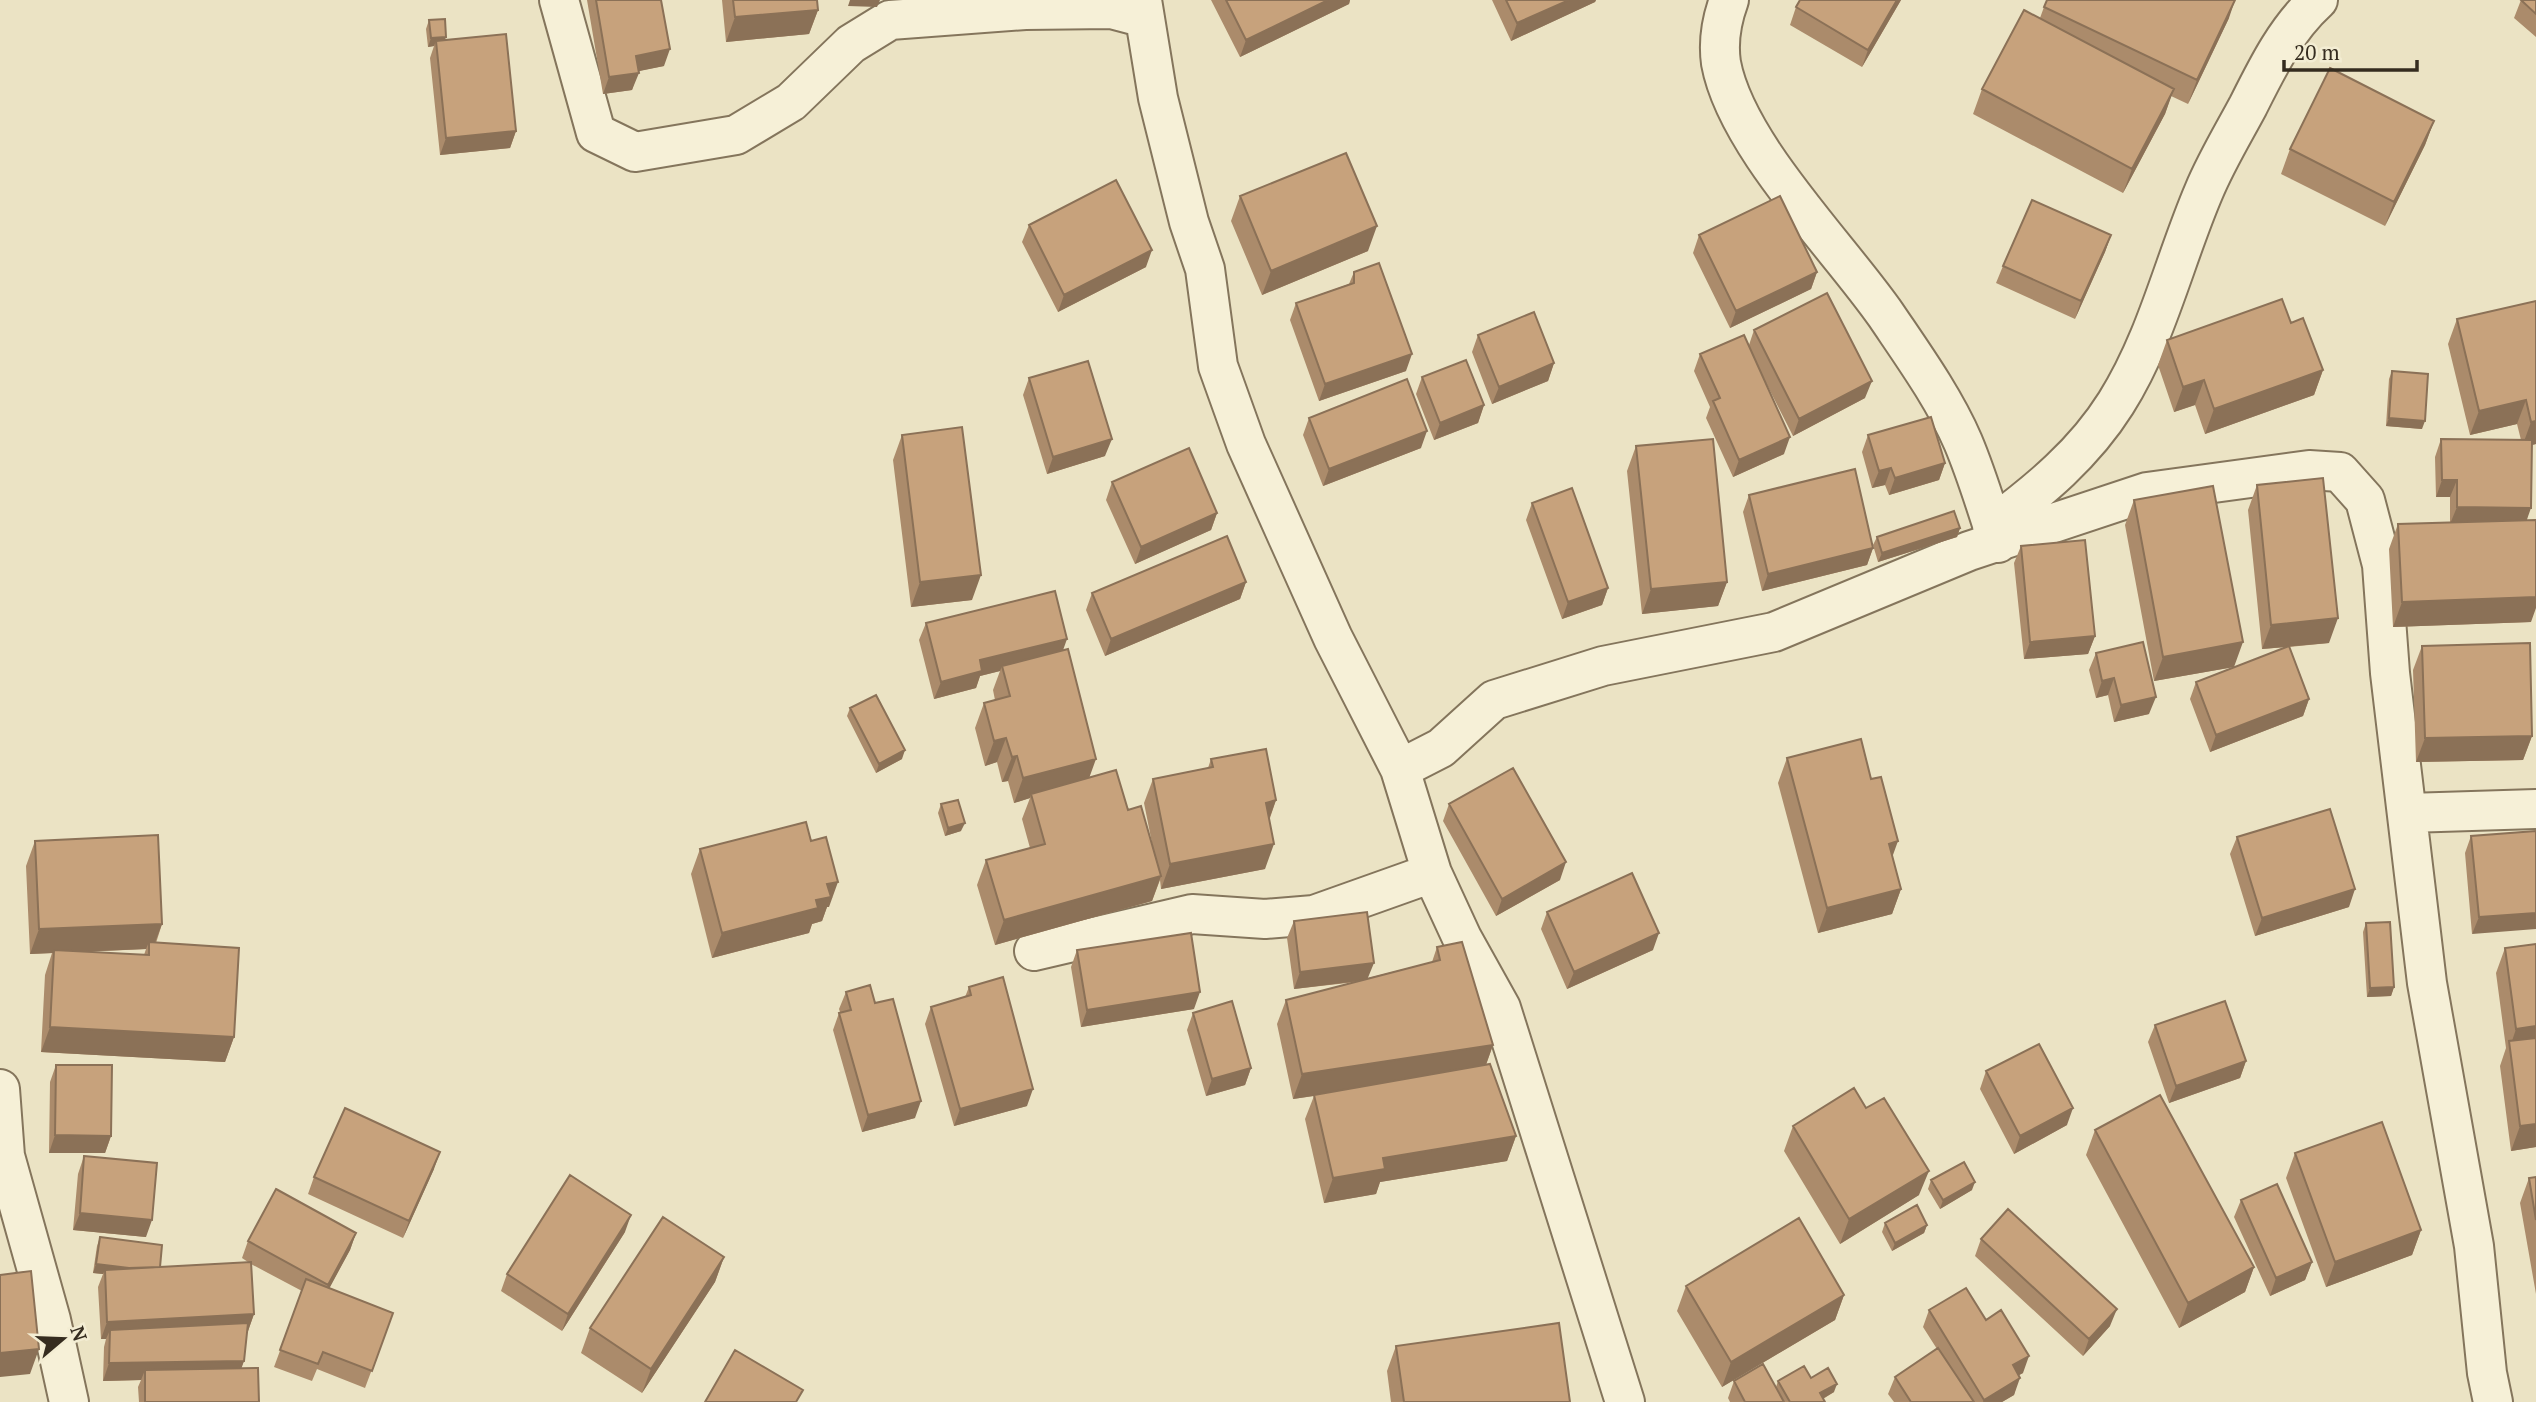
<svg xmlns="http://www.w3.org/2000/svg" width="2536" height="1402" viewBox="0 0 2536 1402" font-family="'PT Serif',serif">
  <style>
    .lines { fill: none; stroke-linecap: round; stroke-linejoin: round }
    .minor-casing { stroke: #84755c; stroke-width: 42 }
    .minor { stroke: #f6f0d7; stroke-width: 38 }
    .wall { fill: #ab8b6b; fill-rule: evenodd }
    .shaded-wall { fill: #8b7157 }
    .building { fill: #c7a27c; stroke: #8b7157; stroke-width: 2 }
  </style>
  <rect width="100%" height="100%" fill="#ebe3c4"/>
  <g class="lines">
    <g class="minor-casing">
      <path id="minor" d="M559,0L596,133L635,152L736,135L791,102L851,44L890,20L1025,10L1111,9L1145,18
        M1142,0L1158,98L1189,222L1205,269L1218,366L1246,444L1333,638L1400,769
        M1729,0C1722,19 1718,42 1721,63C1736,145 1838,246 1886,315C1913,355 1944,398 1963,442C1977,475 1987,509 1998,543
        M1992,526C2040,490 2084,454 2116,403C2157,338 2174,261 2204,191C2216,162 2233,134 2248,106C2267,68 2286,29 2318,0
        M2408,813L2536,809
        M1034,951L1192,914L1265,919L1314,915L1432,873
        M0,1089L5,1156L51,1320L69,1402
        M1625,1402L1501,1008L1462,938L1432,873L1400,769L1441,748L1494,700L1603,666L1774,632L1969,551L2147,492L2309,470L2340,472L2365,500L2382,565L2390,673L2427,983L2474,1246L2487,1373L2493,1402"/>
    </g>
    <use href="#minor" class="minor"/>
  </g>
  <path class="wall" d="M587,0H661L664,66L638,71L632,90L603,94Z
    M722,0H817L818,10L809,34L726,42Z
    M1211,0H1350L1349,4L1240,57Z
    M1492,0H1596L1595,2L1511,41Z
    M1901,0L1862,67L1790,25L1796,7Z
    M2521,0H2536V37L2514,18Z
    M2044,7L2229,18L2188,104L2171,96L2165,114L2123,193L1973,114L1982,89L2040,18Z
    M429,20L516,131L510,148L440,155L430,58L434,46L428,47L426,29Z
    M2434,121L2425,145L2385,226L2281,174L2290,149Z
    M1240,196L1368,251L1262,295L1231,221Z
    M1029,225L1146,267L1058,312L1022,242Z
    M1699,235L1817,272L1811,289L1730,328L1693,253Z
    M2111,235L2105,252L2075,319L1996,283L2003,266Z
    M1354,272L1406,371L1319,401L1290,320L1296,303L1349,284Z
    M2536,301V444L2532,445L2527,520L2531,622L2393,627L2389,549L2398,524L2450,523V497H2436L2435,457L2441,439L2521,440L2517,424L2470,435L2448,344L2457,319Z
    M2291,323L2323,370L2314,395L2205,434L2195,405L2174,412L2158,365L2167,340Z
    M1754,330L1865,398L1793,436L1764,379L1784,454L1733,477L1706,418L1710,407L1694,371L1700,354L1749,345Z
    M1478,335L1554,363L1548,381L1492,404L1472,352Z
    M2392,371L2422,429L2386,426L2389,379Z
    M1422,377L1484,405L1478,423L1434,440L1416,394Z
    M1029,378L1105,456L1047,474L1023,395Z
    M1309,418L1421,448L1323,486L1303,435Z
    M902,435L972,600L911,607L893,460Z
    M1868,435L1945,463L1939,480L1889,495L1885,485L1872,488L1862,452Z
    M1636,446L1727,582L1718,606L1642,614L1627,471Z
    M1112,482L1217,513L1211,530L1135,564L1106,500Z
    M2257,485L2329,643L2289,647L2309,699L2303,716L2210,752L2190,699L2196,682L2287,647L2262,649L2248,510Z
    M1749,495L1873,548L1867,565L1762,591L1743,512Z
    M2134,500L2234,667L2154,681L2125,525Z
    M1532,503L1608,588L1602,605L1562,619L1526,520Z
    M1960,528L1957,537L1878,562L1873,545L1877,537Z
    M2021,546L2095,636L2088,654L2024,659L2014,563Z
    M1246,582L1240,599L1105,656L1086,610L1092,593Z
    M926,623L1063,650L1089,777L1128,810L1153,848L1144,803L1153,779L1208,768L1211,759L1276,800L1269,821L1265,869L1161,889L1160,880L1152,901L995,945L977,885L986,860L1030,848L1022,819L1030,798L1014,803L1008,781L1002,782L997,762L985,766L975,728L984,703L995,700L993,690L1000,671L980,676L976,688L934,699L919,640Z
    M2422,646L2532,736L2523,760L2416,762L2413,670Z
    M2096,653L2149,714L2114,722L2108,695L2096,698L2089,670Z
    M850,708L902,759L876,773L847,716Z
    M1787,758L1871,779L1901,889L1892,914L1818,933L1778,783Z
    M941,804L961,831L945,836L938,813Z
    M1449,804L1560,880L1496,916L1443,821Z
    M2536,831L2472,934L2465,853L2471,836Z
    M2237,837L2349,907L2255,936L2230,854Z
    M35,841L162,924L156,943L234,1037L225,1062L41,1052L45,975L52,953L30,954L26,866ZM146,949L144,955L83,952Z
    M700,849L829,907H827L822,921L812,924L809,933L712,958L691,874Z
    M1547,912L1653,950L1567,989L1541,929Z
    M1294,921L1368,978L1432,962L1437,947L1493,1045L1486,1065L1516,1136L1507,1161L1380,1182L1376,1194L1324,1203L1305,1119L1314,1096L1293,1099L1277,1024L1286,1000L1356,982L1294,989L1287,938Z
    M2366,923L2394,987L2391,996L2367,997L2363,932Z
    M2536,944V1147L2511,1151L2500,1066L2506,1048L2496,973L2505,948Z
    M1077,950L1194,1009L1081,1027L1071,967Z
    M969,987L1027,1106L954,1126L925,1024L931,1007L965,997Z
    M846,992L875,1003L915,1118L862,1132L833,1030L839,1013L840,1012L839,1009Z
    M1193,1013L1251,1068L1245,1085L1206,1096L1187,1030Z
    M2155,1025L2246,1061L2240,1078L2169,1103L2148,1042Z
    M56,1065L111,1136L105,1153H49L50,1082Z
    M1986,1071L2067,1125L2014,1154L1980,1089Z
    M1793,1126L1919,1195L1840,1244L1784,1151Z
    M2095,1130L2254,1267L2245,1292L2179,1328L2086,1155Z
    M2295,1153L2421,1230L2412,1255L2326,1287L2286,1178Z
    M84,1156L146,1237L73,1230L78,1174Z
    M434,1169L403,1238L308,1194L314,1177Z
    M2536,1177V1294L2520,1203L2529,1178Z
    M1931,1180L1972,1190L1940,1209L1928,1189Z
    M2241,1200L2312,1262L2305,1280L2270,1296L2234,1217Z
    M1885,1223L1927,1225L1924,1233L1892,1251L1882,1232Z
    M625,1232L562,1331L501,1291L507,1274Z
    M356,1233L350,1250L329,1288L393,1313L365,1388L317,1369L312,1381L274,1367L302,1291L251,1264L254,1314L248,1331H247L244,1361L241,1368L259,1402H139L138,1387L141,1380L103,1381L104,1347L106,1339H101L98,1287L103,1274L93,1273L97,1246L100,1237L160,1267L248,1262L242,1258L248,1241Z
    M1981,1239L2110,1326L2083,1356L1975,1256Z
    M724,1257L715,1282L642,1393L581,1353L590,1328Z
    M1686,1286L1844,1295L1835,1320L1722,1387L1677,1311Z
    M1929,1310L1986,1320L2023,1373L2019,1375L2014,1395L2002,1402H1894L1888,1394L1895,1377L1937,1349L1923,1327Z
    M1396,1346L1570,1402H1391L1387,1371Z
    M1811,1378L1834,1392L1823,1399L1825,1402H1730L1728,1398L1734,1381L1776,1387L1778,1381Z"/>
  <path class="shaded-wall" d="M850,0H880L877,7L848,6Z
    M1328,0H1350L1349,4L1240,57L1246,40Z
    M1569,0H1596L1595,2L1511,41L1517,23Z
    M1897,0H1901L1862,67L1868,50Z
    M2235,0L2229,18L2188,104L2197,80Z
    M818,10L809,34L726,42L735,17Z
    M446,37L443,46L436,41L434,46L428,47L431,38Z
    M670,49L664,66L630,73L636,56Z
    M639,73L632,90L603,94L609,77Z
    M2174,89L2165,114L2123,193L2132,169Z
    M2434,121L2425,145L2385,226L2394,202Z
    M516,131L510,148L440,155L446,138Z
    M1377,226L1368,251L1262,295L1271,271Z
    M2111,235L2105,252L2075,319L2081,301Z
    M1152,250L1146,267L1058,312L1064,295Z
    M1817,272L1811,289L1730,328L1736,311Z
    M1412,354L1406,371L1319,401L1325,384Z
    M1554,363L1548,381L1492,404L1499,387Z
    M2323,370L2314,395L2205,434L2214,409Z
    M2204,380L2195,405L2174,412L2183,387Z
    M1872,381L1865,398L1793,436L1799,419Z
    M2526,400L2517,424L2470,435L2479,411Z
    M1484,405L1478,423L1434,440L1440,423Z
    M2389,418L2425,421L2422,429L2386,426Z
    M2536,421V444L2522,447L2531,422Z
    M1427,431L1421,448L1323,486L1329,469Z
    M1790,437L1784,454L1733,477L1739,460Z
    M1112,439L1105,456L1047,474L1053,457Z
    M1945,463L1939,480L1889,495L1895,478Z
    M1891,468L1885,485L1872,488L1879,471Z
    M2442,480H2457L2450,497H2436Z
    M2457,507L2531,508L2525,525L2450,524Z
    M1217,513L1211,530L1135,564L1141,547Z
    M1960,528L1957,537L1878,562L1882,553Z
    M1873,548L1867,565L1762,591L1768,574Z
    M981,575L972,600L911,607L920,582Z
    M1246,582L1240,599L1105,656L1111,639Z
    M1727,582L1718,606L1642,614L1651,589Z
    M1608,588L1602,605L1562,619L1568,602Z
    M2536,597V608L2531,622L2393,627L2402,602Z
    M2338,618L2329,643L2262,649L2271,625Z
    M2095,636L2088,654L2024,659L2030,642Z
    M1067,639L1061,656L1002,666L1000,671L980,676L976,688L934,699L941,682L980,660Z
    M2243,642L2234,667L2154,681L2163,657Z
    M2114,678L2108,695L2096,698L2102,681Z
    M2156,697L2149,714L2114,722L2121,705Z
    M2309,699L2303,716L2210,752L2216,735Z
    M2532,736L2523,760L2416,762L2425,738Z
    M1006,738L997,762L985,766L994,741Z
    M905,750L902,759L876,773L879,764Z
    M1017,756L1008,781L1002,782L1012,757Z
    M1096,759L1087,784L1031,794L1030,798L1014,803L1023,778Z
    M1276,800L1267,825L1266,803Z
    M965,823L961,831L945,836L948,828Z
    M1898,841L1889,866V844Z
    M1274,844L1265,869L1161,889L1170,864Z
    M1566,862L1560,880L1496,916L1502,899Z
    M1161,876L1152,901L995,945L1004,920Z
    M838,882L829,907H827L822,921L812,924L809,933L712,958L722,933L816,900L827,884Z
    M1901,889L1892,914L1818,933L1827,908Z
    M2355,889L2349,907L2255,936L2262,918Z
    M2536,913V929L2472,934L2479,917Z
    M162,924L153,948L149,942L146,949L53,953L54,950L53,953L30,954L39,929Z
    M1659,933L1653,950L1567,989L1574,972Z
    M1374,963L1367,980L1294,989L1300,972Z
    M2394,987L2391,996L2367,997L2370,988Z
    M1200,992L1194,1009L1081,1027L1087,1010Z
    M2536,1026V1050L2510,1047L2516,1029Z
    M50,1027L234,1037L225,1062L41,1052Z
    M1493,1045L1484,1070L1293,1099L1302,1074Z
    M2246,1061L2240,1078L2169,1103L2176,1086Z
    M1251,1068L1245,1085L1206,1096L1212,1079Z
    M1033,1089L1027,1106L954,1126L960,1109Z
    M921,1101L915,1118L862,1132L868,1115Z
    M2073,1108L2067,1125L2014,1154L2020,1136Z
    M2536,1124V1147L2511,1151L2520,1126Z
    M55,1135L111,1136L105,1153H49Z
    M1516,1136L1507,1161L1380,1182L1376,1194L1324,1203L1333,1178L1383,1158Z
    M440,1152L434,1169L403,1238L409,1221Z
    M1929,1171L1919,1195L1840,1244L1849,1219Z
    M1975,1182L1972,1190L1940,1209L1943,1200Z
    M80,1213L152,1220L146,1237L73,1230Z
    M631,1215L625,1232L562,1331L568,1314Z
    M1927,1225L1924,1233L1892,1251L1895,1243Z
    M2421,1230L2412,1255L2326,1287L2335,1262Z
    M356,1233L350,1250L322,1302L328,1285Z
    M724,1257L715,1282L642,1393L651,1369Z
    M2312,1262L2305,1280L2270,1296L2276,1278Z
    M96,1264L159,1272L105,1270L103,1274L93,1273Z
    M2254,1267L2245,1292L2179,1328L2188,1303Z
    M1844,1295L1835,1320L1722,1387L1731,1362Z
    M2117,1309L2110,1326L2083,1356L2089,1339Z
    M254,1314L248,1331L110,1339V1330L106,1339H101L107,1322Z
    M39,1349L30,1374L0,1377V1353Z
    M2029,1356L2023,1373L2006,1382L2013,1365Z
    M244,1361L238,1378L145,1370L141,1380L103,1381L109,1363Z
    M2020,1378L2014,1395L2002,1402H1983L1984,1400Z
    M1837,1384L1834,1392L1817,1402L1820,1393Z"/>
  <path class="building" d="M596,0H661L670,49L636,56L639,73L609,77Z
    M733,0H817L818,10L735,17Z
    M1226,0H1328L1246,40Z
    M1506,0H1569L1517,23Z
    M1800,0H1897L1868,50L1796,7Z
    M2047,0H2235L2197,80L2044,7Z
    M2521,0H2536V14Z
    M2024,10L2174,89L2132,169L1982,89Z
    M445,19L446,37L431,38L429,20Z
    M506,34L516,131L446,138L436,41Z
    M2330,68L2434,121L2394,202L2290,149Z
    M1346,153L1377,226L1271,271L1240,196Z
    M1116,180L1152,250L1064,295L1029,225Z
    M1780,196L1817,272L1736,311L1699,235Z
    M2032,200L2111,235L2081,301L2003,266Z
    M1379,263L1412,354L1325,384L1296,303L1354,283V272Z
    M1827,293L1872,381L1799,419L1754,330Z
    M2282,299L2291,323L2303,318L2323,370L2214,409L2204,380L2183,387L2167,340Z
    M2536,301V421L2531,422L2526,400L2479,411L2457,319Z
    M1534,312L1554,363L1499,387L1478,335Z
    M1744,335L1790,437L1739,460L1713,401L1720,398L1700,354Z
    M1466,360L1484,405L1440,423L1422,377Z
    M1088,361L1112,439L1053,457L1029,378Z
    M2392,371L2428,374L2425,421L2389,418Z
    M1407,379L1427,431L1329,469L1309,418Z
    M1931,417L1945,463L1895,478L1891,468L1879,471L1868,435Z
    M962,427L981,575L920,582L902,435Z
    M1713,439L1727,582L1651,589L1636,446Z
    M2441,439L2532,440L2531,508L2457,507V480H2442Z
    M1189,448L1217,513L1141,547L1112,482Z
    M1855,469L1873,548L1768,574L1749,495Z
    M2323,478L2338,618L2271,625L2257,485Z
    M2213,486L2243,642L2163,657L2134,500Z
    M1572,488L1608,588L1568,602L1532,503Z
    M1954,511L1960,528L1882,553L1877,537Z
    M2536,520V597L2402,602L2398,524Z
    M1227,536L1246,582L1111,639L1092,593Z
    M2085,540L2095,636L2030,642L2021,546Z
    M1055,591L1067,639L980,660L982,671L941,682L926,623Z
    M2143,642L2156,697L2121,705L2114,678L2102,681L2096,653Z
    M2530,643L2532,736L2425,738L2422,646Z
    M2289,646L2309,699L2216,735L2196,682Z
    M1068,649L1096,759L1023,778L1017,756L1012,757L1006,738L994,741L984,703L1010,696L1002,666Z
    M876,695L905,750L879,764L850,708Z
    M1861,739L1871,779L1881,777L1898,841L1889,844L1901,889L1827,908L1787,758Z
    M1266,749L1276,800L1266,803L1274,844L1170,864L1153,779L1213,767L1211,759Z
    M1513,768L1566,862L1502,899L1449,804Z
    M1116,770L1128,810L1141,806L1161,876L1004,920L986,860L1045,844L1031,794Z
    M958,800L965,823L948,828L941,804Z
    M2330,809L2355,889L2262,918L2237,837Z
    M806,822L811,841L826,837L838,882L827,884L831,897L816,900L818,908L722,933L700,849Z
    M2536,831V913L2479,917L2471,836Z
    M158,835L162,924L39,929L35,841Z
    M1632,873L1659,933L1574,972L1547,912Z
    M1367,912L1374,963L1300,972L1294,921Z
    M2390,922L2394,987L2370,988L2366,923Z
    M1191,933L1200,992L1087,1010L1077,950Z
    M149,942L239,948L234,1037L50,1027L54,950L149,955Z
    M1462,942L1493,1045L1302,1074L1286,1000L1440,960L1437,947Z
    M2536,944V1026L2516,1029L2505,948Z
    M1003,977L1033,1089L960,1109L931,1007L971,995L969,987Z
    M870,985L875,1003L893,999L921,1101L868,1115L839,1013L851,1010L846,992Z
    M1232,1001L1251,1068L1212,1079L1193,1013Z
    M2225,1001L2246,1061L2176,1086L2155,1025Z
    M2536,1038V1124L2520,1126L2509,1041Z
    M2039,1044L2073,1108L2020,1136L1986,1071Z
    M1490,1064L1516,1136L1383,1158L1385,1169L1333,1178L1314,1095Z
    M56,1065H112L111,1136L55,1135Z
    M1854,1088L1866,1108L1884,1098L1929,1171L1849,1219L1793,1126Z
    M2160,1095L2254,1267L2188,1303L2095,1130Z
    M345,1108L440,1152L409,1221L314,1177Z
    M2382,1122L2421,1230L2335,1262L2295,1153Z
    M84,1156L157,1163L152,1220L80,1213Z
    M1964,1162L1975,1182L1943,1200L1931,1180Z
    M570,1175L631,1215L568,1314L507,1274Z
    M2536,1177V1220L2529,1178Z
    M2277,1184L2312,1262L2276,1278L2241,1200Z
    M276,1189L356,1233L328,1285L248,1241Z
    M1917,1205L1927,1225L1895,1243L1885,1223Z
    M2008,1209L2117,1309L2089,1339L1981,1239Z
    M663,1217L724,1257L651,1369L590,1328Z
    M1799,1218L1844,1295L1731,1362L1686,1286Z
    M100,1237L162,1245L160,1267L129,1268L96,1264Z
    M251,1262L254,1314L107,1322L105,1270Z
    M31,1271L39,1349L0,1353V1275Z
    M306,1279L393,1313L372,1371L323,1352L318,1364L280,1350Z
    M1966,1288L1986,1320L2001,1310L2029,1356L2013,1365L2020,1378L1984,1400L1929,1310Z
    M248,1323L244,1361L109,1363L110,1330Z
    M1559,1323L1570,1402H1404L1396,1346Z
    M1938,1348L1974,1402H1911L1895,1377Z
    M735,1350L803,1390L796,1402H705Z
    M1763,1364L1784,1402H1745L1734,1381Z
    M1804,1366L1811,1378L1828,1368L1837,1384L1820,1393L1825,1402H1790L1778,1381Z
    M258,1368L259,1402H145V1370Z"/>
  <g transform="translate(63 1339) rotate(71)" stroke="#f3edd3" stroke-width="5" paint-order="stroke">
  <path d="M0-5L12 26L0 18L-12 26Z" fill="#352c1f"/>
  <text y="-10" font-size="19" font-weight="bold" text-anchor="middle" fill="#352c1f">N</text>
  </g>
  <path d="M2284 60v10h133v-10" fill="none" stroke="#352c1f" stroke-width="3.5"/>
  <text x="2294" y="60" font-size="21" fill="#352c1f" stroke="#f3edd3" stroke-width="5" paint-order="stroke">20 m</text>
</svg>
